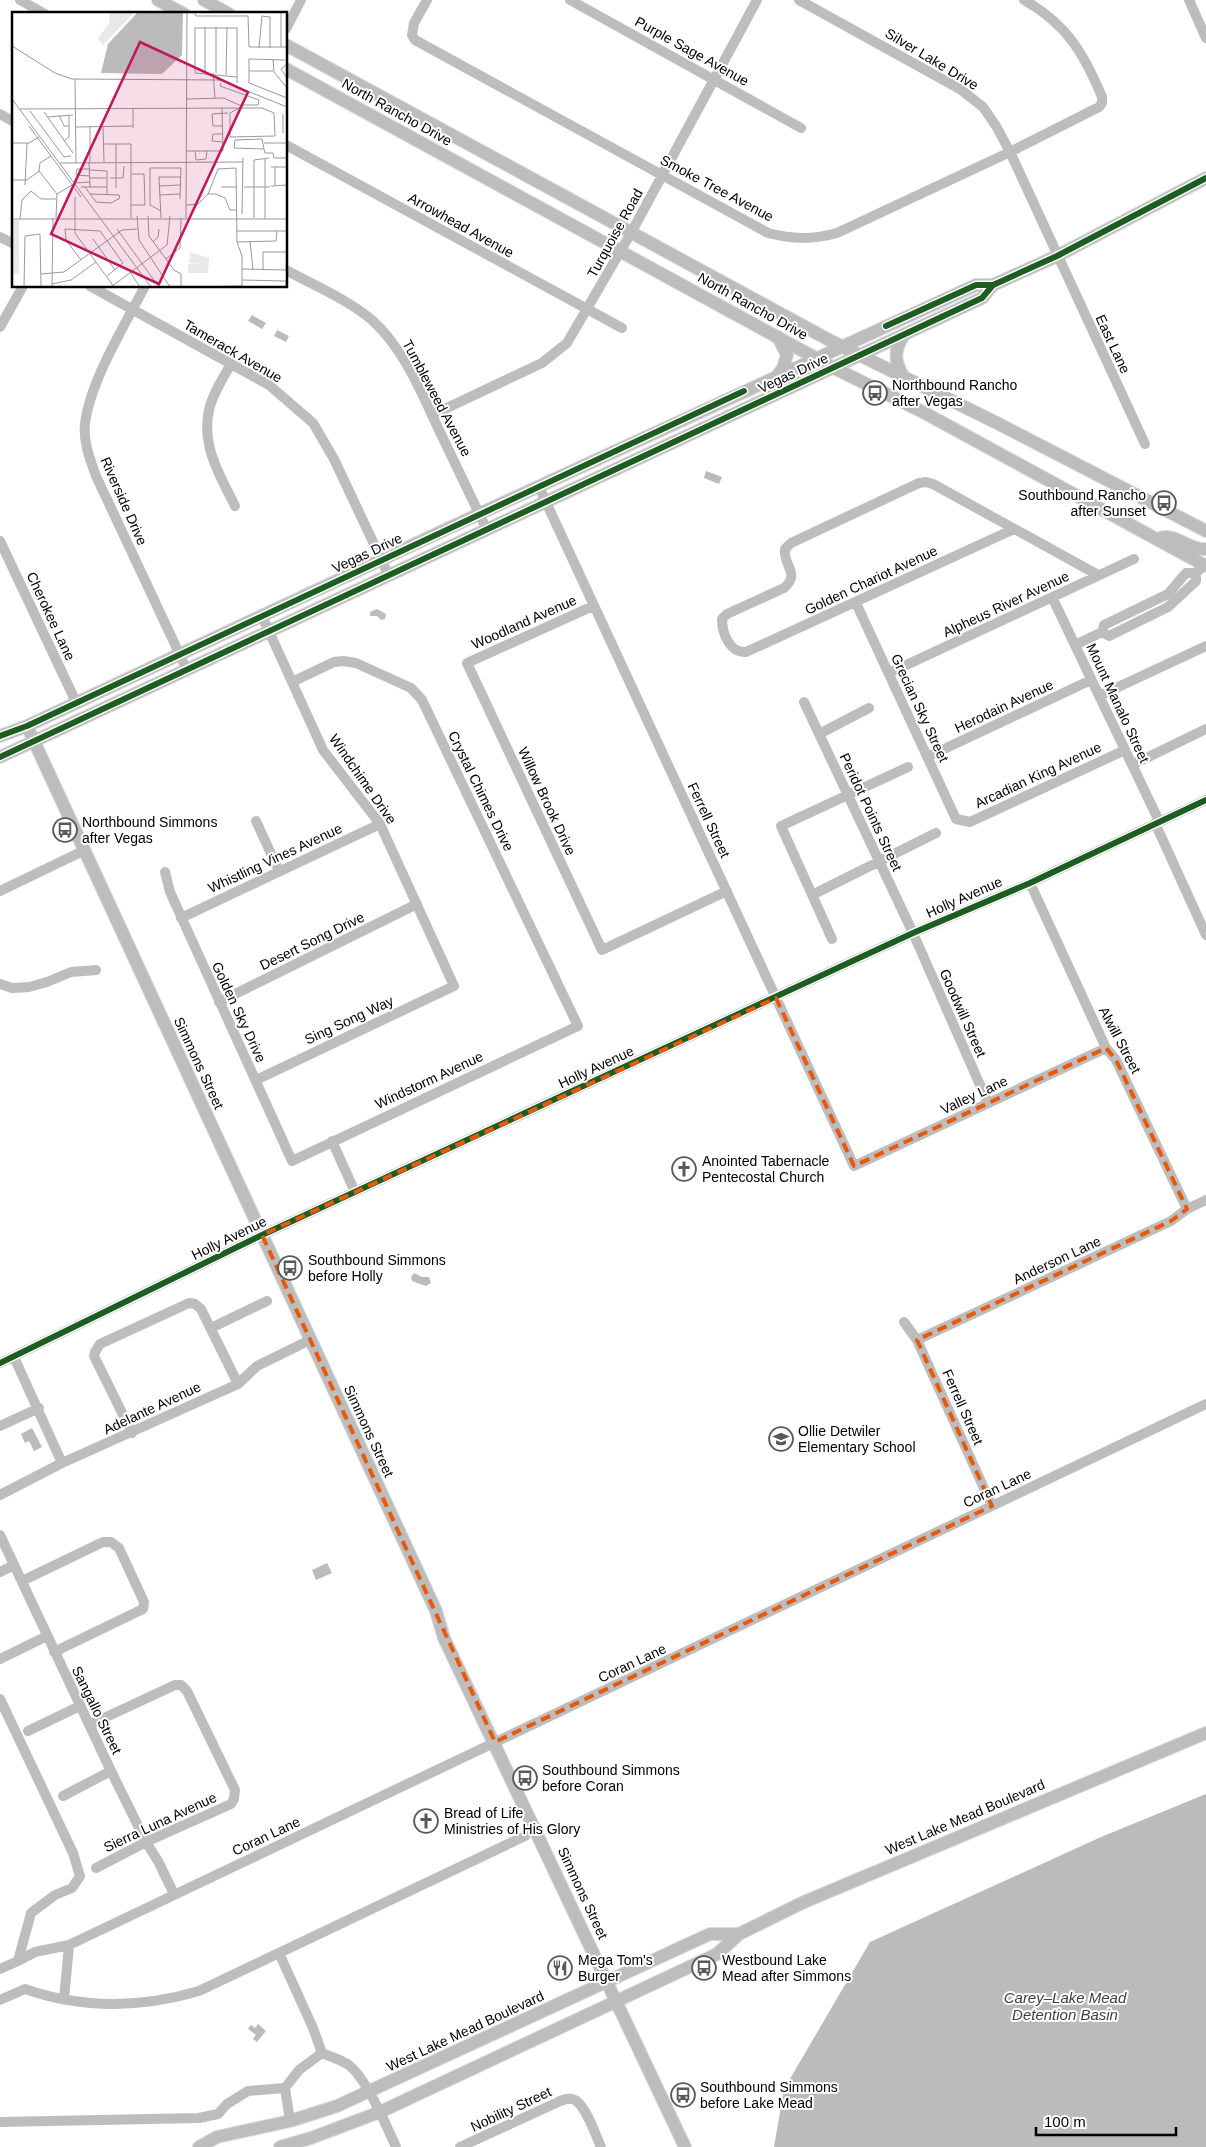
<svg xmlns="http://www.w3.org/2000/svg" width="1206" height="2147" viewBox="0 0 1206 2147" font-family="Helvetica,sans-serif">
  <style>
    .water { fill: #bbb }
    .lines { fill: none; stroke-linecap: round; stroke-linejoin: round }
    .major-casing { stroke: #dbdbdb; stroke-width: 14 }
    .minor { stroke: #bdbdbd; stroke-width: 10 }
    .major { stroke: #bdbdbd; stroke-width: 12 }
    .cycleway-casing { stroke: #fff; stroke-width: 9 }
    .cycleway { stroke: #1b5e20; stroke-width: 6 }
    .marked { fill: none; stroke: #e8590c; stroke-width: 4; stroke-dasharray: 10 6; stroke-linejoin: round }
    .labels { text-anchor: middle; stroke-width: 4; stroke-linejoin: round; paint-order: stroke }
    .street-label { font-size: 14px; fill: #000; stroke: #fff }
    .poi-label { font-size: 14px; fill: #000; stroke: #fff; text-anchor: start }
    .water-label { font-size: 15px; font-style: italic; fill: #3f3f3f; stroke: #fff }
    .inset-road { fill: none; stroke: #999; stroke-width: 1 }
    .view { fill: #c2185b; fill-opacity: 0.15; stroke: #c2185b; stroke-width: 2.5 }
    .inset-edge { fill: none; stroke: #000; stroke-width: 2.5 }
  </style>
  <rect width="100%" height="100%" fill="#fff"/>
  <path class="water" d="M252,315L266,323L262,329L248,321Z
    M277,330L289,336L286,342L274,336Z
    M706,471L722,477L719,484L704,478Z
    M377,609L386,614L385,619L381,620L377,616H370V612Z
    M414,1273L422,1277H429L431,1283L426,1286L412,1281L411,1277Z
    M32,1428L42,1447L34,1451L29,1441L25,1443L21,1434Z
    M327,1563L332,1573L316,1580L312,1570Z
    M1206,1794V2147H774L784,2089L870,1942L1101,1837Z
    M258,2024L266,2031L257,2042L253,2039L256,2035L248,2029L251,2025L255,2028Z"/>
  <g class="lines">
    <g class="major-casing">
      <path id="major" d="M158,0L184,14
        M204,0L229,14
        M286,45L831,341L1001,425L1206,531
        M286,69L834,368L921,411L1206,566
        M777,376L783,368L787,355L778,337
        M903,376C894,360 894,350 904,335
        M1158,539C1176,531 1188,551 1206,549
        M27,726L436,1611L444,1638L685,2147
        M0,736L27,726L479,514L976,285H993L1057,256L1206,178
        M0,757L982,298L993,285
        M199,2147L217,2137L290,2121L337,2106L710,1934H739
        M280,2147L311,2138L380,2112L717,1954L739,1934L804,1902L1206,1733"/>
    </g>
    <path class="minor" d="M20,0L45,14
      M427,0L414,23L412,35L415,40L768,233C792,239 812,240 837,233L1010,152L1099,107L1102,103V97C1084,54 1067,24 1024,0
      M570,0L801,128
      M799,0L960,89L983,107L996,126L1010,152L1145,444
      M1189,0L1206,38
      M286,29L301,0
      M0,114L14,122
      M286,145L622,328
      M0,237L14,244
      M286,270C315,286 347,299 372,320C404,349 421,392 439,430C455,463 471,496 487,530
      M90,286L269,385L313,423L334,459L389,576
      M145,286C125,325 90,381 85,424C83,442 90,459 96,476L187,670
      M0,327L23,286
      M231,364C223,378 213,393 209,410C201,445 220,476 235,506
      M432,415L542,363L567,343L631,233L757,0
      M539,487L854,1166L1106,1048
      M1014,529L746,652C730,653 722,634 722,619L727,614L784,588C801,573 783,567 785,549L791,543L919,483L926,482L933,484L1098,575
      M0,541L76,702
      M1052,597L1159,821
      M856,603L956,819L970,822L1125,750
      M593,606L467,663L602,950L727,891
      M1102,632L1104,625L1168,594L1186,573H1196L1200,569
      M1075,645L1102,632L1109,636L1168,607L1196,581V573
      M889,673L1134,559
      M1099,696L1206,646
      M804,702L913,933L988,1103
      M819,734L869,708
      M927,757L1091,680
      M1132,765L1206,729
      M256,821L279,871
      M1155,823L1206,935
      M165,872L170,892L292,1161L578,1026L422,700L411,688L356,663L343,661L334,662L292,682
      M1030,883L1106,1048L1116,1060L1187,1209
      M0,891L85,850
      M812,895L936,833
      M181,918L380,824
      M832,939L781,826L908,767
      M0,984L12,988L29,987L47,982L71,972L96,970
      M219,1002L417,904
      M256,1080L454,986L380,824L323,750L262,616
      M332,1141L355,1192
      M904,1322L917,1340L992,1506
      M211,1328L267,1301
      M917,1340L1171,1221L1187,1209L1206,1200
      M14,1357L62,1463
      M0,1363L262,1235L913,933L1030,883L1206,800
      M0,1426L39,1408
      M132,1433L94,1356L95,1352L100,1344L189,1303L195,1304L201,1309L238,1384
      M0,1495L62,1463L238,1384L257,1366L310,1340
      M0,1535L111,1771L146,1842L158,1861L174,1894
      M0,1572L14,1565
      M22,1581L103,1542H111L119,1548L144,1602L143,1609L54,1652
      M0,1659L47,1636
      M0,1699L73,1853L80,1876L72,1888L55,1895L31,1913L18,1961L0,1969
      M89,1725L175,1685H181L187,1691L235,1790L234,1799L231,1804L146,1842L96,1868
      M28,1731L80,1706
      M63,1796L111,1771
      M279,1953L313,2028L322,2053C331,2057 343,2060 350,2066C367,2080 387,2127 396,2147
      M18,1961L35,1952L69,1945L1206,1404
      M64,1999L69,1945
      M0,2000L25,1989C82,2009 141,2008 199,1991L525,1836L532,1820
      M285,2088L299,2070L322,2053
      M0,2122L199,2118L218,2114L227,2104L248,2091L285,2088L290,2121
      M460,2147L556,2103C561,2100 570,2097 575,2100C586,2106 596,2136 601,2147"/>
    <use href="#major" class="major"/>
    <g class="cycleway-casing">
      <path id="cycleway" d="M886,326L976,285H993L1057,256L1206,178
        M0,736L27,726L744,391
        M0,757L982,298L993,285
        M0,1363L262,1235L913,933L1030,883L1206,800"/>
    </g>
    <use href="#cycleway" class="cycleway"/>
  </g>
  <path class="marked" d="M776,998L854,1166L1106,1048L1116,1060L1187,1209L1171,1221L917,1340L992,1506L495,1742L262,1235Z"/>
  <defs>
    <g id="bus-ring" transform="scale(1.25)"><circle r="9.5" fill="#fff" stroke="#595959" stroke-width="1.5"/><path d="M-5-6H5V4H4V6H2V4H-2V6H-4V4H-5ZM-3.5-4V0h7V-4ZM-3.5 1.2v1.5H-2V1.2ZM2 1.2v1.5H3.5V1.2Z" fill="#595959"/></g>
    <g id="church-ring" transform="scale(1.25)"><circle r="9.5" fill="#fff" stroke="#595959" stroke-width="1.5"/><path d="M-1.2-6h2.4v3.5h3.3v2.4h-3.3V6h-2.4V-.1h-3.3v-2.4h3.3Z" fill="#595959"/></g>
    <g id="school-ring" transform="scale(1.25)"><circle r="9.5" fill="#fff" stroke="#595959" stroke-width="1.5"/><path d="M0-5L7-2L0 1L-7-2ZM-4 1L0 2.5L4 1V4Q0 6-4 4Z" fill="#595959"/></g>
    <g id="restaurant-ring" transform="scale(1.25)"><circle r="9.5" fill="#fff" stroke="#595959" stroke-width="1.5"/><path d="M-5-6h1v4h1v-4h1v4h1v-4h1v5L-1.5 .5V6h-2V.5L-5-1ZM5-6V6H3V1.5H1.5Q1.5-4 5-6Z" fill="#595959"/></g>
  </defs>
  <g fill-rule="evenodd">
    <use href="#bus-ring" x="875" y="393"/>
    <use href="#bus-ring" x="1164" y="503"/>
    <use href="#bus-ring" x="65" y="830"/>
    <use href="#church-ring" x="684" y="1169"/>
    <use href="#bus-ring" x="290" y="1268"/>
    <use href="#school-ring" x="781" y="1439"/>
    <use href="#bus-ring" x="525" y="1778"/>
    <use href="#church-ring" x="426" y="1821"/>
    <use href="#restaurant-ring" x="560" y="1968"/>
    <use href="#bus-ring" x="704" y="1968"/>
    <use href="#bus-ring" x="683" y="2095"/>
  </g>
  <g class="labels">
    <g class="street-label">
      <text transform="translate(692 51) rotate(29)" y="5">Purple Sage Avenue</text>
      <text transform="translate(932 59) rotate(31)" y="5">Silver Lake Drive</text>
      <text transform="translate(397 112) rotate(29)" y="5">North Rancho Drive</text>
      <text transform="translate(717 188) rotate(28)" y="5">Smoke Tree Avenue</text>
      <text transform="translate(461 225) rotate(29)" y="5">Arrowhead Avenue</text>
      <text transform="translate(615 233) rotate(-61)" y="5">Turquoise Road</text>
      <text transform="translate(753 306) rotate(29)" y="5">North Rancho Drive</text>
      <text transform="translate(1113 344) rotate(65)" y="5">East Lane</text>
      <text transform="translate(233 351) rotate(30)" y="5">Tamerack Avenue</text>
      <text transform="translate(793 373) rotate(-25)" y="5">Vegas Drive</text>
      <text transform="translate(437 398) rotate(62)" y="5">Tumbleweed Avenue</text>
      <text transform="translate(124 501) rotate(66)" y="5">Riverside Drive</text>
      <text transform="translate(367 553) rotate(-25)" y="5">Vegas Drive</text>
      <text transform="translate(871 580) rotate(-25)" y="5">Golden Chariot Avenue</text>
      <text transform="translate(1006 604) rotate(-25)" y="5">Alpheus River Avenue</text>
      <text transform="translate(51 616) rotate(65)" y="5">Cherokee Lane</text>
      <text transform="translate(524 622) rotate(-24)" y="5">Woodland Avenue</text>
      <text transform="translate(1118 703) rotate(65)" y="5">Mount Manalo Street</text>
      <text transform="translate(1004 706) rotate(-25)" y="5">Herodain Avenue</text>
      <text transform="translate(920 708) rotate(65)" y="5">Grecian Sky Street</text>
      <text transform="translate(1038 775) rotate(-25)" y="5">Arcadian King Avenue</text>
      <text transform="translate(363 779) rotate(55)" y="5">Windchime Drive</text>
      <text transform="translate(481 791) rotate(64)" y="5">Crystal Chimes Drive</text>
      <text transform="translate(547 801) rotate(65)" y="5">Willow Brook Drive</text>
      <text transform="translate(871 812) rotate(65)" y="5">Peridot Points Street</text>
      <text transform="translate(709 820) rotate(65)" y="5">Ferrell Street</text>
      <text transform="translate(275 858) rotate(-25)" y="5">Whistling Vines Avenue</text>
      <text transform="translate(964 897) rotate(-24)" y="5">Holly Avenue</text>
      <text transform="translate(312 941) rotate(-26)" y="5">Desert Song Drive</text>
      <text transform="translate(239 1012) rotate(65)" y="5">Golden Sky Drive</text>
      <text transform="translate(963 1013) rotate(66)" y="5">Goodwill Street</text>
      <text transform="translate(349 1020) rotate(-25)" y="5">Sing Song Way</text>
      <text transform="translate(1120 1040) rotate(62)" y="5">Alwill Street</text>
      <text transform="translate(199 1063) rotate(65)" y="5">Simmons Street</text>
      <text transform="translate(596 1067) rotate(-25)" y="5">Holly Avenue</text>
      <text transform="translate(429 1080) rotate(-25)" y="5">Windstorm Avenue</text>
      <text transform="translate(974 1095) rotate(-25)" y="5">Valley Lane</text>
      <text transform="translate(229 1238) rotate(-26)" y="5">Holly Avenue</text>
      <text transform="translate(1057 1260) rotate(-25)" y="5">Anderson Lane</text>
      <text transform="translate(963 1407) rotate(66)" y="5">Ferrell Street</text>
      <text transform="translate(152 1408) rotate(-25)" y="5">Adelante Avenue</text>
      <text transform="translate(369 1431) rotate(65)" y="5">Simmons Street</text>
      <text transform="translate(997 1488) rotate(-25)" y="5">Coran Lane</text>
      <text transform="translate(632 1663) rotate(-25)" y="5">Coran Lane</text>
      <text transform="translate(97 1710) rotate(64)" y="5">Sangallo Street</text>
      <text transform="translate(965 1817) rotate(-23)" y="5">West Lake Mead Boulevard</text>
      <text transform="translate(160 1822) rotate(-25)" y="5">Sierra Luna Avenue</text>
      <text transform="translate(266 1836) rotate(-25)" y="5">Coran Lane</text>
      <text transform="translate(583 1893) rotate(65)" y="5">Simmons Street</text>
      <text transform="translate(465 2031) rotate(-25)" y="5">West Lake Mead Boulevard</text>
      <text transform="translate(511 2109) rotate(-25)" y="5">Nobility Street</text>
    </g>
    <g class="poi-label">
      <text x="892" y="390">Northbound Rancho<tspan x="892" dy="16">after Vegas</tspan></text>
      <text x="1146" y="500" text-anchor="end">Southbound Rancho<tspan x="1146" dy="16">after Sunset</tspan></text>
      <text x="82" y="827">Northbound Simmons<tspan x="82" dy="16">after Vegas</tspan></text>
      <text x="702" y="1166">Anointed Tabernacle<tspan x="702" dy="16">Pentecostal Church</tspan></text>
      <text x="308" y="1265">Southbound Simmons<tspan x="308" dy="16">before Holly</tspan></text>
      <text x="798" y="1436">Ollie Detwiler<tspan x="798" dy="16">Elementary School</tspan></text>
      <text x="542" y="1775">Southbound Simmons<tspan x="542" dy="16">before Coran</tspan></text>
      <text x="444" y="1818">Bread of Life<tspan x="444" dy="16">Ministries of His Glory</tspan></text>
      <text x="578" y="1965">Mega Tom's<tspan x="578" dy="16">Burger</tspan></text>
      <text x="722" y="1965">Westbound Lake<tspan x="722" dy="16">Mead after Simmons</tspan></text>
      <text x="700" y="2092">Southbound Simmons<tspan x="700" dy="16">before Lake Mead</tspan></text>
    </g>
    <g class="water-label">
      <text x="1065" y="2003">Carey–Lake Mead<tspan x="1065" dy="17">Detention Basin</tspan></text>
    </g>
  </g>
  <g transform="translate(12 12)">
    <rect width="275" height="275" fill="#fff"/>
    <path d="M98,0H123L91,33L86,26L97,12ZM0,208H7V262H0ZM178,240L197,246L196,261H176V252H187L177,251Z" fill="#e9e9e9"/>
    <path d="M126,0H171L170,43L150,62L89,61L96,32Z" fill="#bbb"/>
    <path class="inset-road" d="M182,0L184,4H236L237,35H275M0,34L43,61L60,67L208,68L275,95M269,35V0M247,36L250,4L258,5V36M261,48L262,60L275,76M273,48L237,47V71L275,86M275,52L269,57L275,66M237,59H261M193,61V15M201,61L203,86M204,61V15M214,63L215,15M225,65L183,61V16H225V71M63,67L64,151M0,87L139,275M175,87L212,86L227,93H246L247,88L208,74L209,71M121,96V116M227,96H250L262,101L263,124L218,125V101ZM8,97L227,96M18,99L52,145L59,144M32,100L61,141M271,102V121M47,103L52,114H57M35,105L61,103M17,114L69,185M210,114H201L200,102L216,101M64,115L121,114M91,115L92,150M250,127L252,137L222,136L223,128ZM52,129L57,125V103M210,130L200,129L201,122H211M0,131H17L27,125M252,131H275M92,132H119V206M0,136V97M252,137L253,141H261L262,146H275M175,139H211L210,96M183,139L184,148L194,147L195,139M77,150L78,175M78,150V115M48,151L231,150M259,155H275M263,155V173M78,157H65L64,163L78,164M78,158L95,159V182M27,159L45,182M119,162H132L133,193H119M78,166H95M98,166H111L112,154M0,168H15L27,159L28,151L39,144M63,171L78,170M13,173L15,131M147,174L168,173M259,174L275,173M69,175H95M73,175L84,190L99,191L108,186L107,183L78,182M209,175H225M232,175H258M104,176V132M196,182L206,157L224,156L225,230L230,244V275M147,183L168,182M63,185V221L102,275M175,193L186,192L196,182H204L213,186L218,198H224M149,199L138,193V156H169L168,187M230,202L231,146M125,204L127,228L158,275M136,204L137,224L162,258L169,262V275M44,206L45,182L60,173M149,206L147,165H169M174,206L175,0M242,206V148L257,146M0,207H275M8,207L10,188L19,179L29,187H44M253,207V147M105,217L147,275M224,219H275M81,227L103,258M238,229L241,258M141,230L146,225L147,217M225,230L264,229L265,219M154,247L168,236L169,206M69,248L54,228L53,217L88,219L111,251L95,264M230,257L274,258L275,241M251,258V240H275M118,260L128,275M29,262L52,260L110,218L125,217M230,268L274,269V275M40,272L59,268L84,250M12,275L13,224L28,222L29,275M40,275L41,206M99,275L155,233L158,204M177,275L230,274"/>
    <path class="view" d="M128,30L236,80L147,272L39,222Z"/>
    <rect width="275" height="275" class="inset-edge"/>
  </g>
  <path d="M1036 2127v8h140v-8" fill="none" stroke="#000000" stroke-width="2.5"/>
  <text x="1044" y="2127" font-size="15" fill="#000000" stroke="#ffffff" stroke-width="4" paint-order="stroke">100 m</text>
</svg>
